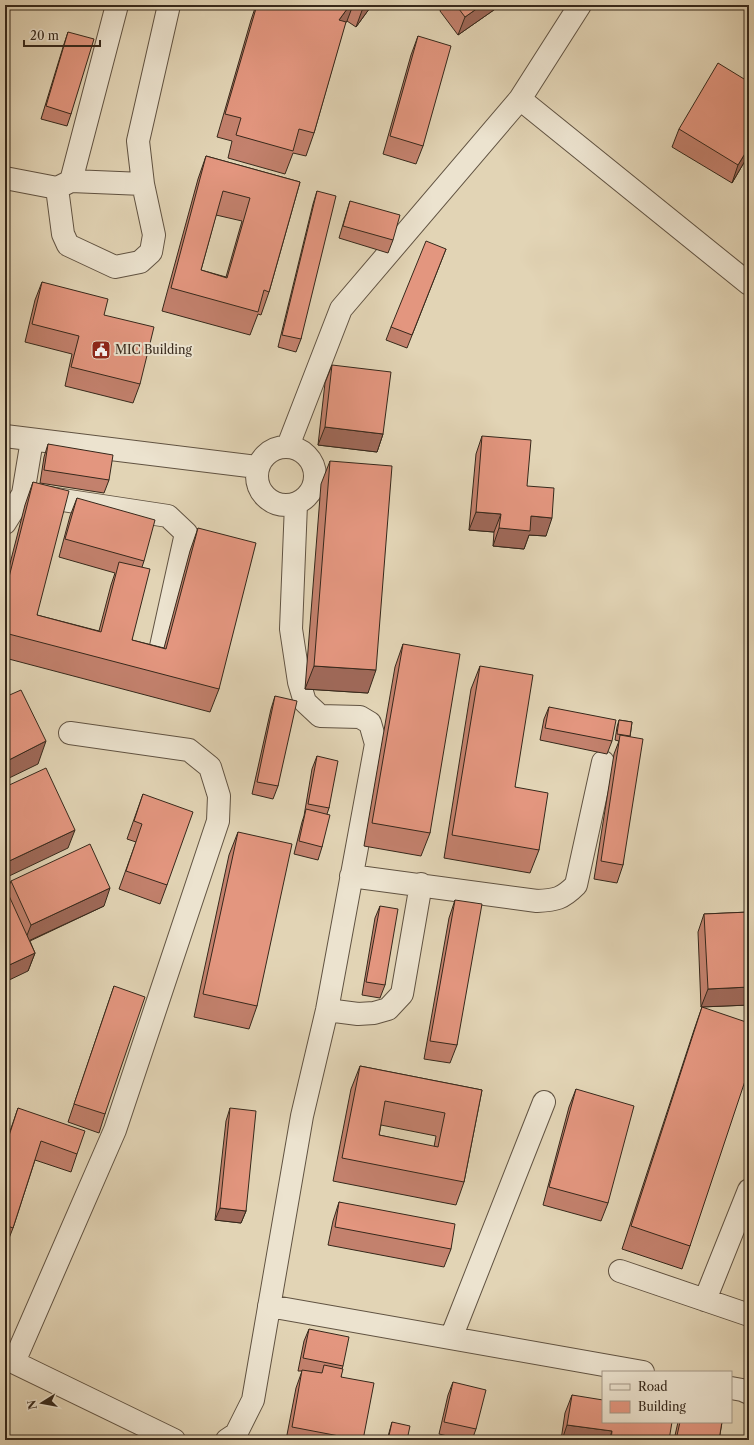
<svg xmlns="http://www.w3.org/2000/svg" width="754" height="1445" viewBox="0 0 754 1445" font-family="'Libre Caslon Text',serif">
  <style>
    .lines { fill: none; stroke-linecap: round; stroke-linejoin: round }
    .minor-casing { stroke: #615342; stroke-width: 24 }
    .minor { stroke: #ece3cf; stroke-width: 22 }
    .wall { fill: #c3816d; stroke: #36281b; fill-rule: evenodd }
    .shaded-wall { fill: #9f6959; stroke: #36281b }
    .building { fill: #e3967f; stroke: #36281b; fill-rule: evenodd }
    .labels { text-anchor: middle; stroke-width: 4; stroke-linejoin: round; paint-order: stroke }
    .poi-label { font-size: 12px; fill: #36281b; stroke: #ece3cf; text-anchor: start }
  </style>
  <rect width="100%" height="100%" fill="#e2d4b5"/>
  <filter id="stains"><feTurbulence type="fractalNoise" baseFrequency=".005" numOctaves="4"/><feColorMatrix values="0 0 0 0 .2 0 0 0 0 .09 0 0 0 0 .02 0 0 0 .5 -.17"/></filter>
  <radialGradient id="worn" r=".72"><stop offset=".6" stop-color="#630" stop-opacity="0"/><stop offset="1" stop-color="#630" stop-opacity=".3"/></radialGradient>
  <g class="lines">
    <g class="minor-casing">
      <path id="minor" d="M520,99L749,284
        M5,178L57,188L71,181L117,5
        M71,181L143,184
        M57,188L63,234L68,245L115,267L140,262L151,252L154,235L143,184L138,141L169,5
        M5,436L257,467
        M288,446L341,309L520,99L580,5
        M257 476a29 29 0 1 1 58 0a29 29 0 1 1-58 0Z
        M23,494L168,516L186,533L158,660
        M5,523L23,494L32,440
        M351,876L537,901C556,900 562,899 576,885L603,762
        M327,1010L358,1014L374,1013L388,1009L402,994L421,884
        M620,1271L749,1315
        M705,1300L749,1190
        M269,1306L643,1372
        M451,1338L544,1102
        M5,1358L174,1440
        M14,1362L115,1130L218,821L219,796L210,767L189,750L70,733
        M731,1388L742,1390L749,1393
        M227,1440L236,1434L253,1400L302,1116L327,1010L376,744L370,723L360,717L320,716L305,702L299,682L291,629L296,504"/>
    </g>
    <use href="#minor" class="minor"/>
  </g>
  <path class="wall" d="M256,5H372L356,27L347,21L345,23L314,133L306,156L293,153L285,174L228,158L232,141L217,137L251,20Z
    M442,5H501L458,35L440,11Z
    M68,32L71,114L67,126L41,119L64,44Z
    M418,36L423,146L416,164L383,154L411,55Z
    M749,82V154L732,183L672,147L679,129Z
    M206,156L300,182L269,292L261,315L258,314L250,335L162,311L198,179ZM216,215L242,221L226,277L201,270Z
    M317,191L301,339L296,352L278,347L313,204Z
    M350,201L393,240L388,253L339,238L346,214Z
    M446,249L407,348L386,340L391,327Z
    M42,282L104,315L140,384L133,403L65,386L72,354L25,342L35,300Z
    M332,365L383,434L377,452L318,445L325,383Z
    M482,436L527,486L546,536L529,535L524,549L493,546L494,532L469,530L476,454Z
    M48,444L109,480L104,493L40,483L44,457Z
    M330,461L368,693L305,689L321,484Z
    M33,482L37,615L99,631L111,585L115,573L59,557L70,516L77,498L144,561L142,567L132,640L164,648L190,551L198,528L219,689L210,712L5,658V583L25,505Z
    M403,644L430,833L421,856L364,846L395,667Z
    M480,666L515,787L539,850L530,873L444,858L471,689Z
    M275,696L278,786L273,799L252,794L271,709Z
    M549,707L612,741L607,754L540,740L544,719Z
    M619,720L632,722L630,737L623,865L617,883L594,879L614,754L619,741L615,740L617,727Z
    M317,756L329,808L327,814L322,847L318,860L294,854L302,822L304,816L312,769Z
    M143,794L167,885L160,904L119,889L136,842L127,839Z
    M238,832L257,1006L249,1029L194,1017L229,855Z
    M11,881L104,906L30,941L35,953L28,971L7,891Z
    M455,900L457,1045L450,1063L424,1059L449,918Z
    M380,906L385,985L380,998L362,995L375,918Z
    M749,912V1005L701,1007L698,932L704,914Z
    M114,986L105,1114L99,1133L68,1122Z
    M702,1007L690,1246L682,1269L622,1249L694,1030Z
    M360,1066L482,1090L464,1182L456,1205L333,1181L351,1089ZM381,1125L436,1136L434,1147L379,1135Z
    M576,1089L608,1203L601,1221L543,1205L569,1107Z
    M18,1108L77,1154L71,1172L35,1160L13,1228L6,1246L5,1245V1146Z
    M230,1108L246,1211L241,1223L215,1220L226,1121Z
    M339,1202L451,1249L444,1267L328,1245L333,1221Z
    M309,1329L343,1366L342,1369L341,1377L363,1440H286L296,1388L302,1371H298L304,1341Z
    M453,1382L476,1429L472,1440H464L439,1434L448,1395Z
    M572,1395L669,1440H561L565,1413Z
    M392,1422L407,1440H387Z
    M678,1422H722L719,1440H674Z"/>
  <path class="shaded-wall" d="M350,5H353L347,21L331,43L339,20Z
    M364,5H372L356,27Z
    M482,5H501L458,35L465,17Z
    M749,147V154L732,183L738,165Z
    M325,427L383,434L377,452L318,445Z
    M476,512L501,514L494,532L469,530Z
    M531,516L552,518L546,536L529,535L524,549L493,546L499,528Z
    M314,666L376,670L368,693L305,689Z
    M46,741L38,764L5,780V762Z
    M75,830L68,848L5,878V863Z
    M110,888L104,906L24,943L31,925Z
    M35,953L28,971L5,982V967Z
    M749,987V1005L701,1007L708,989Z
    M220,1208L246,1211L241,1223L215,1220Z
    M567,1425L612,1431L609,1440H562Z
    M650,1437L669,1440H649Z"/>
  <path class="building" d="M257,5H350L339,20L346,22L314,133L299,129L293,151L236,135L241,118L225,114Z
    M456,5H482L465,17Z
    M68,32L94,39L71,114L46,106Z
    M418,36L451,46L423,146L390,136Z
    M718,63L749,82V147L738,165L679,129Z
    M206,156L300,182L269,292L264,290L258,312L171,288ZM223,191L250,198L227,278L201,270Z
    M317,191L336,196L301,339L282,335Z
    M350,201L400,215L393,240L343,226Z
    M426,241L446,249L412,335L391,327Z
    M42,282L108,299L104,315L154,327L140,384L71,367L79,336L32,324Z
    M332,365L391,372L383,434L325,427Z
    M482,436L531,440L527,486L554,488L552,518L531,516L530,531L499,528L501,514L476,512Z
    M48,444L113,455L109,480L44,470Z
    M330,461L392,466L376,670L314,666Z
    M33,482L69,491L37,615L101,632L119,562L150,569L132,640L166,649L198,528L256,543L219,689L5,633V593Z
    M77,498L155,520L144,561L65,539Z
    M403,644L460,654L430,833L372,823Z
    M480,666L533,675L515,787L548,793L539,850L452,835Z
    M21,690L46,741L5,762V697Z
    M275,696L297,701L278,786L257,782Z
    M549,707L616,720L612,741L545,728Z
    M619,720L632,722L630,736L617,734Z
    M620,735L643,739L623,865L601,861Z
    M317,756L338,761L329,808L308,804Z
    M46,768L75,830L5,863V787Z
    M143,794L193,812L167,885L126,871L142,824L134,821Z
    M306,809L330,815L322,847L299,841Z
    M238,832L292,844L257,1006L203,994Z
    M90,844L110,888L31,925L11,881Z
    M5,887L35,953L5,967Z
    M455,900L482,904L457,1045L430,1041Z
    M380,906L398,909L385,985L366,982Z
    M749,912V987L708,989L704,914Z
    M114,986L145,997L105,1114L74,1104Z
    M702,1007L749,1023V1069L690,1246L631,1226Z
    M360,1066L482,1090L464,1182L342,1158ZM385,1101L445,1113L438,1147L379,1135Z
    M576,1089L634,1106L608,1203L549,1187Z
    M18,1108L85,1131L77,1154L41,1141L13,1228L5,1225V1148Z
    M230,1108L256,1111L246,1211L220,1208Z
    M339,1202L455,1224L451,1249L335,1227Z
    M309,1329L349,1337L343,1366L303,1358Z
    M324,1365L343,1369L341,1377L374,1383L363,1440H360L292,1427L302,1370L322,1373Z
    M453,1382L486,1390L476,1429L444,1422Z
    M572,1395L603,1400V1422H672L669,1440L650,1437V1440H611L612,1431L567,1425Z
    M392,1422L410,1426L407,1440H388Z
    M680,1422H722L719,1440H676Z"/>
  <defs>
    <g id="civic-square" transform="scale(1)"><rect x="-9" y="-9" width="18" height="18" rx="4" fill="#8f2418" stroke="#ece3cf"/><path d="M-.6-6.5H3V-4.5H.6V-3L4-1V1h2V6H-6V1h2V-1L-.6-3ZM-1.2 2.5V6h2.4V2.5Z" fill="#fff"/></g>
  </defs>
  <g fill-rule="evenodd">
    <use href="#civic-square" x="101" y="350"/>
  </g>
  <g class="labels">
    <g class="poi-label">
      <text x="115" y="354">MIC Building</text>
    </g>
  </g>
  <rect width="754" height="1445" fill="none" stroke="#e2d4b5" stroke-width="20"/>
  <rect x="6" y="6" width="742" height="1433" fill="none" stroke="#36281b" stroke-width="2"/>
  <rect x="10" y="10" width="734" height="1425" fill="none" stroke="#36281b"/>
  <rect x="602" y="1371" width="130" height="52" fill="#ece3cf" stroke="#a39887"/>
  <rect x="610" y="1384" width="20" height="6" fill="#ece3cf" stroke="#a39887"/>
  <text x="638" y="1391" font-size="12" fill="#36281b">Road</text>
  <rect x="610" y="1401" width="20" height="12" fill="#e3967f" stroke="#a39887"/>
  <text x="638" y="1411" font-size="12" fill="#36281b">Building</text>
  <g transform="translate(42 1403) rotate(259)" stroke="#ece3cf" stroke-width="3" paint-order="stroke">
  <path d="M0-3L7 15L0 10L-7 15Z" fill="#36281b"/>
  <text y="-6" font-size="11" font-weight="bold" text-anchor="middle" fill="#36281b">N</text>
  </g>
  <path d="M24 40v6h76v-6" fill="none" stroke="#36281b" stroke-width="2"/>
  <text x="30" y="40" font-size="12" fill="#36281b" stroke="#ece3cf" stroke-width="3" paint-order="stroke">20 m</text>
  <rect width="100%" height="100%" filter="url(#stains)"/>
  <rect width="100%" height="100%" fill="url(#worn)"/>
</svg>
